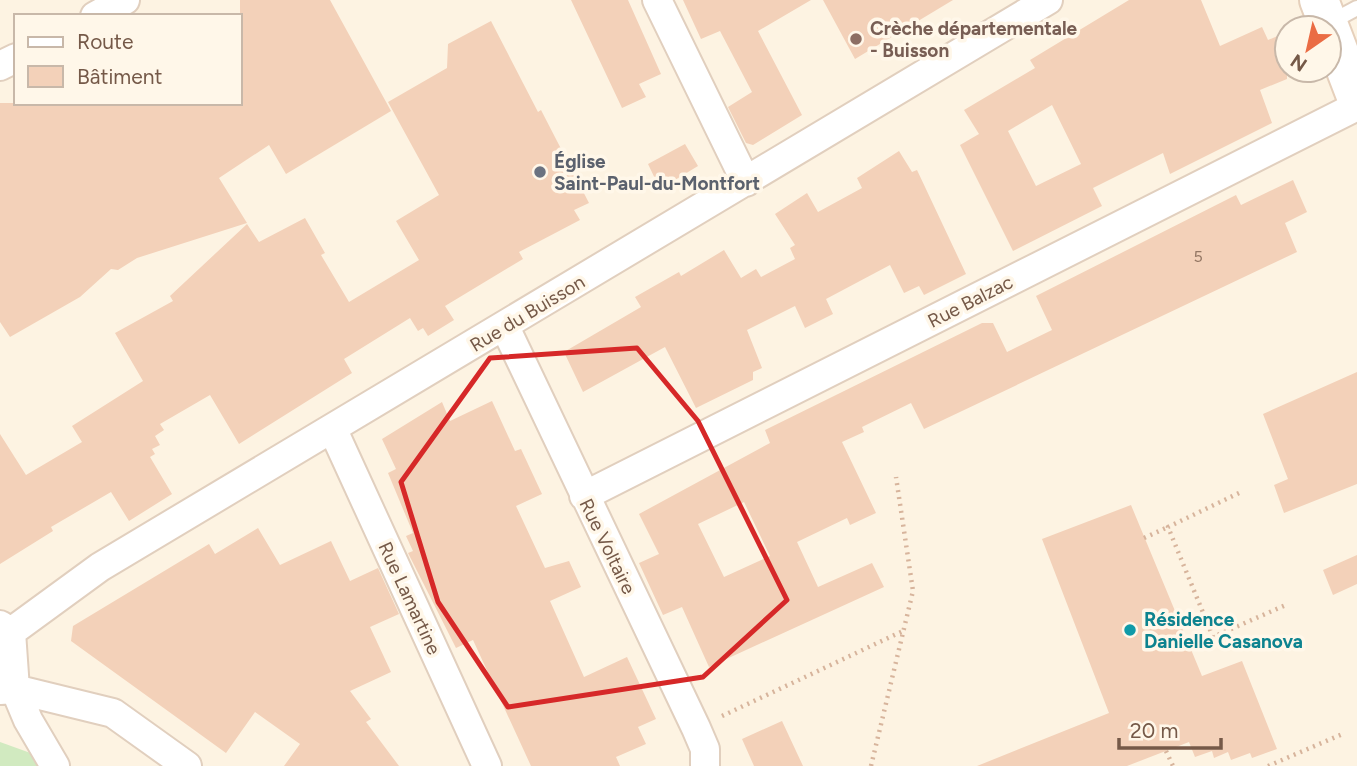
<svg xmlns="http://www.w3.org/2000/svg" width="1357" height="766" viewBox="0 0 1357 766" font-family="Figtree,sans-serif">
  <style>
    .green { fill: #d1eac0 }
    .building { fill: #f3d1b9; fill-rule: evenodd }
    .lines { fill: none; stroke-linecap: round; stroke-linejoin: round }
    .service-casing { stroke: #e1cfbe; stroke-width: 18 }
    .minor-casing { stroke: #e1cfbe; stroke-width: 32 }
    .secondary-casing { stroke: #e6d0bb; stroke-width: 42 }
    .path { stroke: #d7b49c; stroke-width: 4.5; stroke-dasharray: 2 5; stroke-linecap: butt }
    .service { stroke: #fff; stroke-width: 14 }
    .minor { stroke: #fff; stroke-width: 28 }
    .secondary { stroke: #fff; stroke-width: 38 }
    .marked { fill: none; stroke: #d62828; stroke-width: 5; stroke-linejoin: round }
    .education-dot { fill: #8d6e63; stroke: #fff7e9; stroke-width: 2.5 }
    .worship-dot { fill: #6b7280; stroke: #fff7e9; stroke-width: 2.5 }
    .culture-dot { fill: #0f9aa8; stroke: #fff7e9; stroke-width: 2.5 }
    .labels { text-anchor: middle; stroke-width: 7; stroke-linejoin: round; paint-order: stroke }
    .number-label { font-size: 16px; fill: #947764 }
    .education-label { font-size: 19px; font-weight: bold; fill: #785e54; stroke: #fff7e9; text-anchor: start }
    .worship-label { font-size: 19px; font-weight: bold; fill: #5b616d; stroke: #fff7e9; text-anchor: start }
    .street-label { font-size: 19px; fill: #755948; stroke: #fff7e9 }
    .culture-label { font-size: 19px; font-weight: bold; fill: #0d838f; stroke: #fff7e9; text-anchor: start }
  </style>
  <rect width="100%" height="100%" fill="#fdf3e2"/>
  <path class="green" d="M0,742L36,755L44,766H0Z"/>
  <path class="building" d="M240,0H330L391,111L286,174L269,145L219,178L247,223L137,258L118,270L111,269L80,297L10,337L0,322V103H240Z
    M571,0H628L661,74L639,84L646,97L622,108Z
    M683,0H811L758,31L802,115L753,145L746,143L728,107L752,92L720,31L701,39Z
    M823,0H953L855,59Z
    M1129,0H1201L1220,46L1262,27L1268,40L1287,32V79L1260,90L1272,123L1170,174L1163,153L1093,188L1102,206L1013,251L960,145L979,134L964,110L1035,68L1030,60ZM1052,105L1081,164L1036,186L1008,131Z
    M491,21L538,112L541,110L589,203L574,210L580,220L519,252L523,259L445,306L454,320L428,336L423,328L418,331L410,318L344,359L352,373L239,444L210,395L160,424L164,430L155,436L160,445L152,449L155,454L150,457L172,494L129,521L111,492L51,527L53,531L0,564V434L26,475L82,442L72,426L143,381L115,333L173,301L170,296L247,224L259,242L305,218L325,253L321,255L349,302L419,260L396,221L439,195L388,102L447,68L448,44Z
    M685,144L698,166L660,189L648,164Z
    M899,151L912,172L917,170L966,274L924,295L919,286L904,293L890,265L826,299L833,314L805,328L795,306L747,330L762,368L753,372V380L696,408L665,347L583,392L564,352L641,307L635,297L679,272L681,276L724,250L741,278L756,269L761,277L795,259L790,248L795,245L775,214L807,193L818,212L862,188L857,178Z
    M1293,180L1307,212L1285,223L1297,252L924,429L911,403L862,427L864,432L842,442L876,513L850,525L847,518L797,542L818,587L872,563L884,587L709,667L682,607L663,615L639,563L659,554L639,514L770,443L765,430L982,323H993L1007,352L1052,330L1036,296L1236,195L1241,205ZM744,502L770,556L724,577L698,524Z
    M1357,372V484L1284,513L1274,485L1288,479L1263,414Z
    M492,401L515,451L521,449L542,494L516,506L545,568L569,561L581,587L550,601L584,677L627,657L656,719L638,727L646,744L616,757L620,766H531L473,640L456,648L408,553L413,551L406,536L413,533L388,473L396,469L382,439L442,402L450,421Z
    M1131,505L1202,676L1242,661L1277,749L1252,758L1250,753L1231,760L1228,752L1214,758L1212,751L1195,757L1189,742L1127,766H977L1109,713L1042,539Z
    M258,528L280,565L331,541L350,581L378,568L399,614L370,627L391,672L350,691L371,719L366,722L399,766H284L300,744L255,712L226,753L71,641L73,626L209,544L215,554Z
    M1357,555V584L1333,595L1323,570Z
    M782,721L803,766H754L742,739Z"/>
  <g class="lines">
    <g class="service-casing">
      <path id="service" d="M1329,23L1357,8"/>
    </g>
    <g class="minor-casing">
      <path id="minor" d="M657,0L746,182
        M95,16L125,0
        M0,66L16,58
        M505,327L696,728L705,749V766
        M333,430L487,766
        M584,496L1357,106
        M0,625L11,632L15,689L28,720L55,766
        M11,632L100,567L1048,0
        M0,690L15,689L113,713L187,766"/>
    </g>
    <g class="secondary-casing">
      <path id="secondary" d="M1319,0L1357,99"/>
    </g>
    <path class="path" d="M1239,493L1168,527L1213,637L1288,604
      M1144,538L1168,527
      M1187,647L1212,637
      M722,716L903,631
      M1166,751L1173,766
      M871,766L913,591L896,477
      M1268,766L1345,733"/>
    <use href="#service" class="service"/>
    <use href="#minor" class="minor"/>
    <use href="#secondary" class="secondary"/>
  </g>
  <path class="marked" d="M637,348L698,421L787,600L703,677L508,707L438,602L401,482L490,358Z"/>
  <circle class="education-dot" cx="856" cy="39" r="7"/>
  <circle class="worship-dot" cx="540" cy="172" r="7"/>
  <circle class="culture-dot" cx="1130" cy="630" r="7"/>
  <g class="labels">
    <g class="number-label">
      <text x="1198" y="262">5</text>
    </g>
    <g class="education-label">
      <text x="870" y="35">Crèche départementale<tspan x="870" dy="22">- Buisson</tspan></text>
    </g>
    <g class="worship-label">
      <text x="554" y="168">Église<tspan x="554" dy="22">Saint-Paul-du-Montfort</tspan></text>
    </g>
    <g class="street-label">
      <text transform="translate(970 301) rotate(-27)" y="7">Rue Balzac</text>
      <text transform="translate(527 313) rotate(-31)" y="7">Rue du Buisson</text>
      <text transform="translate(608 546) rotate(64)" y="7">Rue Voltaire</text>
      <text transform="translate(410 598) rotate(65)" y="7">Rue Lamartine</text>
    </g>
    <g class="culture-label">
      <text x="1144" y="626">Résidence<tspan x="1144" dy="22">Danielle Casanova</tspan></text>
    </g>
  </g>
  <rect x="14" y="14" width="228" height="91" fill="#fff7e9" stroke="#c8b8a9" stroke-width="2"/>
  <rect x="28" y="37" width="35" height="10" fill="#ffffff" stroke="#c8b8a9" stroke-width="2"/>
  <text x="77" y="49" font-size="21" fill="#755948">Route</text>
  <rect x="28" y="66" width="35" height="21" fill="#f3d1b9" stroke="#c8b8a9" stroke-width="2"/>
  <text x="77" y="84" font-size="21" fill="#755948">Bâtiment</text>
  <g transform="translate(1308 49) rotate(214)"><circle r="33" fill="#fff7e9" stroke="#c8b8a9" stroke-width="2"/>
  <path d="M0-5L12 26L0 18L-12 26Z" fill="#ea6c44"/>
  <text y="-10" font-size="19" font-weight="bold" text-anchor="middle" fill="#755948">N</text>
  </g>
  <path d="M1119 738v10h102v-10" fill="none" stroke="#755948" stroke-width="3.5"/>
  <text x="1130" y="738" font-size="21" fill="#755948" stroke="#fff7e9" stroke-width="5" paint-order="stroke">20 m</text>
</svg>
